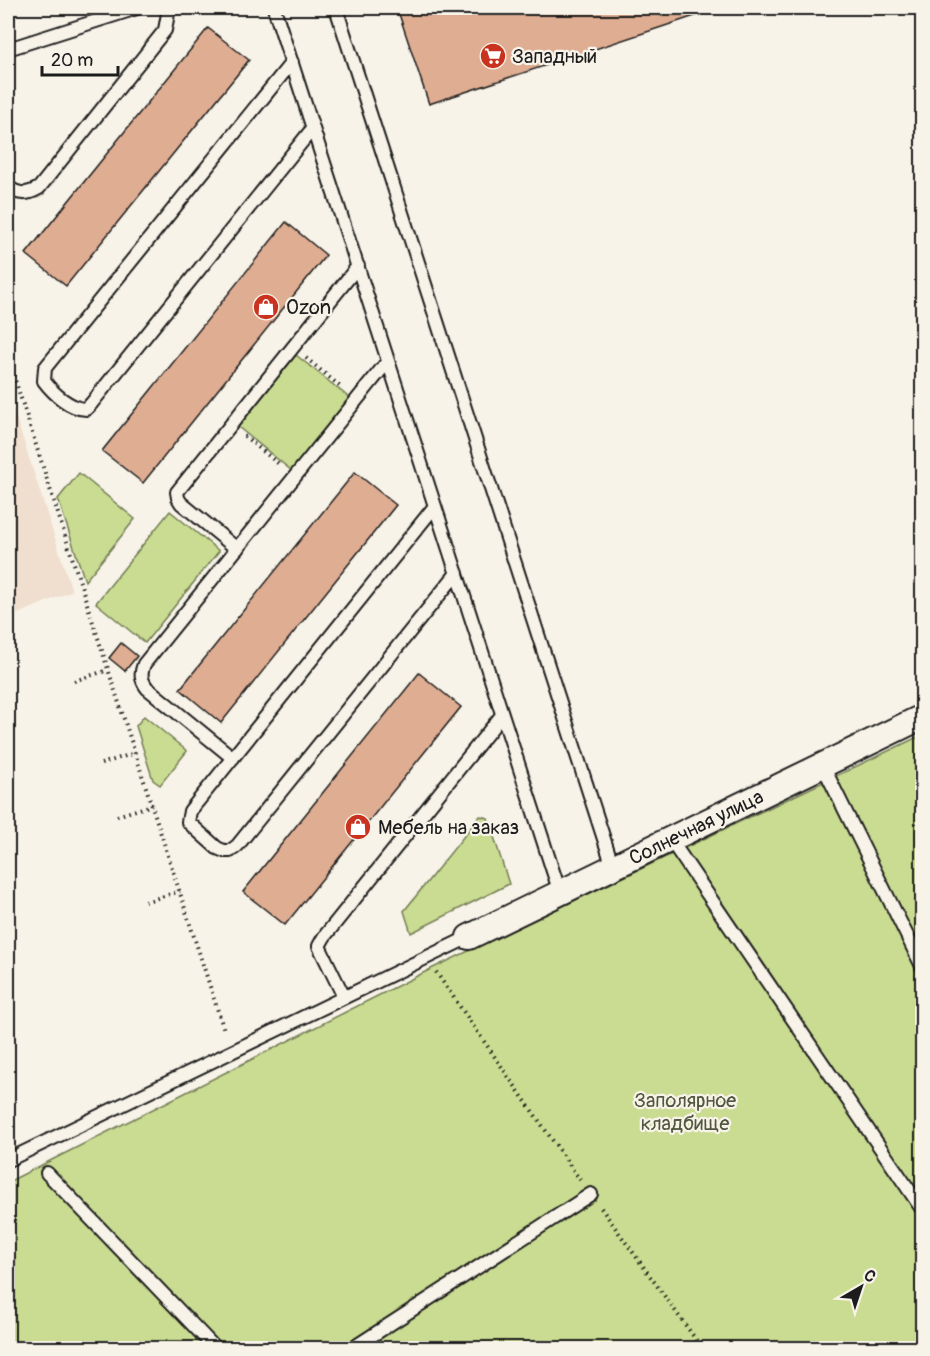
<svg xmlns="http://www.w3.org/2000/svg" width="930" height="1356" viewBox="0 0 930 1356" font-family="Pangolin,sans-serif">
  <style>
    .built { fill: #f0dece }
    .green { fill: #cadc91; stroke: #737c56; stroke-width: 1.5 }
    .building { fill: #dfad92; stroke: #1c1c1c; stroke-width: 1.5 }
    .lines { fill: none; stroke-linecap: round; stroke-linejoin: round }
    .lane-casing { stroke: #1c1c1c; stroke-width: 16 }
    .street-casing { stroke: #1c1c1c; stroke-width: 28 }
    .path { stroke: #1c1c1c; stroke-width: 4; stroke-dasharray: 1.5 4.5; stroke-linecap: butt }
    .lane { stroke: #f7f3e8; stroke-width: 12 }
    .street { stroke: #f7f3e8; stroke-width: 24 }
    .labels { text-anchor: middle; stroke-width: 4.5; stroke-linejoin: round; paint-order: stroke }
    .poi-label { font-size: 20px; fill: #1c1c1c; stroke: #f7f3e8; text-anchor: start }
    .street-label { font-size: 20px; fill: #1c1c1c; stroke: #f7f3e8 }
    .park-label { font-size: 20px; fill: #50563f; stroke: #f7f3e8 }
  </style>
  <rect width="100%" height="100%" fill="#f7f3e8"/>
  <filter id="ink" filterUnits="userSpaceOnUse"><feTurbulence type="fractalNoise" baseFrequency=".0167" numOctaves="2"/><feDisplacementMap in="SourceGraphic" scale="12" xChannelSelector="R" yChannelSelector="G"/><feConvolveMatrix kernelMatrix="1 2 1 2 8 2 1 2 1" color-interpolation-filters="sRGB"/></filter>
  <g filter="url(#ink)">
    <path class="built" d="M8,393L72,591L8,618Z"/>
    <path class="green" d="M296,355L351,399L292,471L238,427Z
      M79,473L135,519L85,581L58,499Z
      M170,511L219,551L145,643L96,603Z
      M144,716L187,751L160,785L153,780L136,726Z
      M922,735V1348H8V1182L433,968Z
      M480,816L488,818L509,884L411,933L404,911Z"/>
    <path class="building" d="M397,8H719L429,104Z
      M208,28L249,60L66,286L26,254Z
      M286,222L326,255L143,483L102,451Z
      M355,472L396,505L221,723L180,689Z
      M121,643L137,656L125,671L109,658Z
      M419,673L461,707L285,925L243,892Z"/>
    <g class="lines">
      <g class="lane-casing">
        <path id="lane" d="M274,8L560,893
          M336,8L613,867
          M8,49L137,8
          M292,62L45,368L44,381C53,393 70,409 86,409L91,404L313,128
          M8,187C19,195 27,195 39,188L165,30L169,8
          M435,506L190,811L188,822L217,848L224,851H230L237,846L457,573
          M237,549L181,503L178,498L177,492L358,266
          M233,758L147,688C141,680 140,674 144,664L388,361
          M823,766L922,966
          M670,839L922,1209
          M344,997L319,946L324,937L502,715
          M8,1160L469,937
          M47,1173L215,1348
          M353,1348L591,1194"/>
      </g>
      <g class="street-casing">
        <path id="street" d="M469,937L922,717"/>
      </g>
      <path class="path" d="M8,358L224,1030
        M306,358L342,388
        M244,436L280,465
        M74,681L108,670
        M101,764L135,753
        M117,816L152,805
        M145,902L180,891
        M436,972L580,1180
        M601,1208L702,1348"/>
      <use href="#lane" class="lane"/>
      <use href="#street" class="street"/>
    </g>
  </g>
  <defs>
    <g id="supermarket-disc" transform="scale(1.35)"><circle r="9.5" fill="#c8321e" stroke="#f7f3e8"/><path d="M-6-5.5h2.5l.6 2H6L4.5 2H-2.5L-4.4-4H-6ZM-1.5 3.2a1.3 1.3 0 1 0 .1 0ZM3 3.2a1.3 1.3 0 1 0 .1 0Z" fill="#fff"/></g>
    <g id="shop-disc" transform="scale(1.35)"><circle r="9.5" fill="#c8321e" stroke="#f7f3e8"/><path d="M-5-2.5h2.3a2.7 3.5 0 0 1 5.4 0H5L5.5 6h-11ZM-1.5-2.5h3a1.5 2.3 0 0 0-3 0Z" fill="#fff"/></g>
  </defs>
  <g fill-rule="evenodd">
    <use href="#supermarket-disc" x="493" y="56"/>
    <use href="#shop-disc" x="266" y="307"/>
    <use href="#shop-disc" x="358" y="827"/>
  </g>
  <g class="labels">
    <g class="poi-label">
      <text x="512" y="63">Западный</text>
      <text x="286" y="314">Ozon</text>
      <text x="378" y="834">Мебель на заказ</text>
    </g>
    <g class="street-label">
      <text transform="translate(696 827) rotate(-26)" y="7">Солнечная улица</text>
    </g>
    <g class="park-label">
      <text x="685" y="1107">Заполярное<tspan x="685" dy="23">кладбище</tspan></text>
    </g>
  </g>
  <rect width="930" height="1356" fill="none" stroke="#f7f3e8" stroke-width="30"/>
  <rect x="15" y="15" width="900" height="1326" fill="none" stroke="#1c1c1c" stroke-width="2" filter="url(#ink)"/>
  <g transform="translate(861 1287) rotate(39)" stroke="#f7f3e8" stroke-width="4.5" paint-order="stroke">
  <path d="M0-4.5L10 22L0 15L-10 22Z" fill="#1c1c1c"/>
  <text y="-9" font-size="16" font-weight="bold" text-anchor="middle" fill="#1c1c1c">С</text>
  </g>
  <path d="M42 66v9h76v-9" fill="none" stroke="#1c1c1c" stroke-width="3"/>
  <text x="51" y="66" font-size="18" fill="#1c1c1c" stroke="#f7f3e8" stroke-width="4.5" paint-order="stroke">20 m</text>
</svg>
